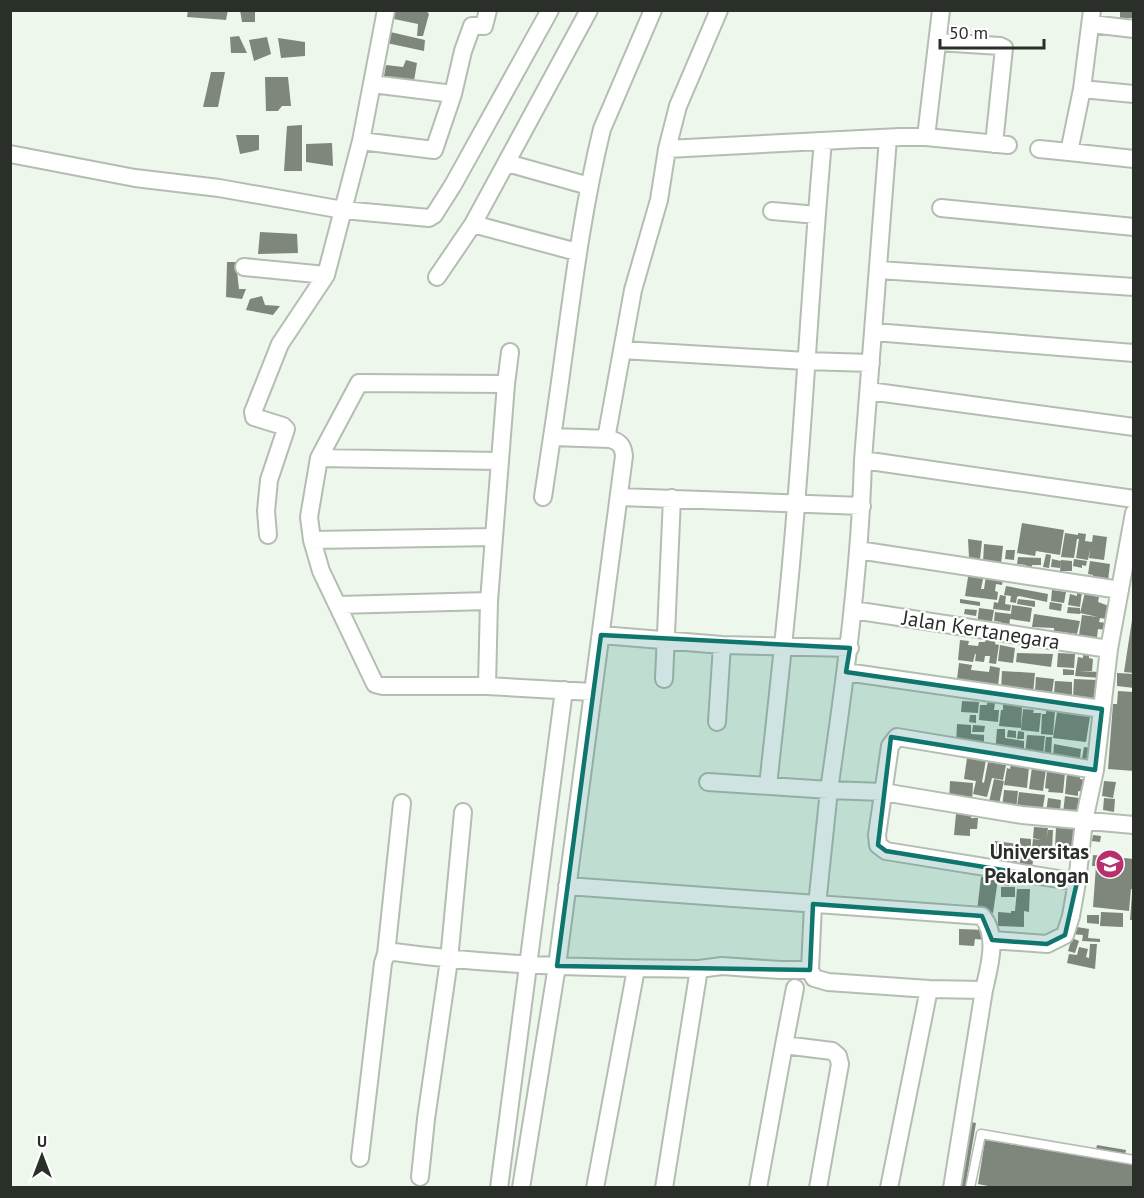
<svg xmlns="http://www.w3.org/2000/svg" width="1144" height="1198" viewBox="0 0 1144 1198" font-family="'PT Sans',sans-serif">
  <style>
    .building { fill: #7f877c }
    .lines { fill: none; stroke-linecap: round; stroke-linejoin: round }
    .lane-casing { stroke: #b4bdb2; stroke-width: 11 }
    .street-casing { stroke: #b4bdb2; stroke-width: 20 }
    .lane { stroke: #fff; stroke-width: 8 }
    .street { stroke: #fff; stroke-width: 16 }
    .marked { fill: #0f766e; fill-opacity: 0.2; stroke: #0f766e; stroke-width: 4.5; stroke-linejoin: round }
    .labels { text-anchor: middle; stroke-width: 4.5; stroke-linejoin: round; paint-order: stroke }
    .street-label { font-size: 21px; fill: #2b2f2a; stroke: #fff }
    .poi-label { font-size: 21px; font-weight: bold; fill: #2b2f2a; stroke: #fff; text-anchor: end }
  </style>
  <rect width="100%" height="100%" fill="#edf7eb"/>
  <path class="building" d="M188,10H228L226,20L187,17Z
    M240,10H255V22H242Z
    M394,10H426L429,14L423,36H417L418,24L394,19Z
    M1120,10H1134V18H1120Z
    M386,31L425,40L424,51L382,42Z
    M239,36L247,53H231L230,37Z
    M267,37L271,54L254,61L249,40Z
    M278,38L305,42V56L281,58Z
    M406,60L417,63L413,87L383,82L386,65L403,67Z
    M211,72H225L218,107H203Z
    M265,77H288L291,106H282L278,111H266Z
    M302,125V171H284L287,126Z
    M236,135H259V150L240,154Z
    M332,143L333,166L306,162V144Z
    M260,232L297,234L298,253L258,254Z
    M227,262H236L239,289H246L242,299L226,297Z
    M262,296L265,305L280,306L273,315L246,310L250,299Z
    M1022,523L1064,530L1060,555L1036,551L1035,556L1017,553Z
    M1065,533L1078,535V533L1086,534L1085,541L1092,542L1093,535L1107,537L1104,560L1089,558L1090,549L1088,560L1076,558L1079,539H1077L1074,558L1061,557Z
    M968,539L982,541L980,559L969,558Z
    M984,544L1003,546L1001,564L983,562Z
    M1006,550H1015L1014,560L1005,559Z
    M1046,554L1051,555L1049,568L1043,567Z
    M1018,557L1041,558V565H1032V569H1025L1026,565L1017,564Z
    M1052,559L1061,561L1060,568L1051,567Z
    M1074,559L1087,561L1086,566L1082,565V568L1073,566Z
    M1061,560L1072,561V571H1060Z
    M1090,561L1110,564L1108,581L1093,579V575L1088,574Z
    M969,571L984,574L981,589H984L986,576L1003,578L1002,585L996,584L995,591L998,592L997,600L965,596Z
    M1006,586L1048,594L1047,602L1019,596L1017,597L1016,603L1010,602L1011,596L1004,595Z
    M1052,590L1066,592L1064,603L1051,601Z
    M1077,592H1082L1080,607L1068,605L1070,594L1077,596Z
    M1085,592L1094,594V596L1099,597L1098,602L1109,606L1106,619L1100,618L1099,622L1107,623L1106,630L1098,629L1097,637H1091V642L1083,640V635H1079L1082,615L1098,617L1080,613Z
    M1000,595L1006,596L1005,604L1011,605L1010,611L993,609L994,602L998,603Z
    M960,599L980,602V606L960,603Z
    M1018,599L1035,601V607L1017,604Z
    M1050,602L1062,604L1061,611L1049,609Z
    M1012,605L1032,608L1030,622L1010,619L1009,628L1000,627L1001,622L994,621L995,612L1011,614Z
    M1068,607L1080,608V614L1067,613Z
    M979,608L994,610L991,627L977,625Z
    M965,609L977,610L976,616L964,614Z
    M1034,614L1080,621L1077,634L1054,631V628L1032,627Z
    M1132,620L1134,621V673L1124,672Z
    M986,636L996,638L995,644L999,645L996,664L989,663L990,656H985L984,662L975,661L976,654H975L973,662L958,660L960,640L969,641L968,645L978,646L979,642H985Z
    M1000,645L1015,648L1013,663L998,661Z
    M1017,653L1053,654L1051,667L1016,662Z
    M1058,653L1075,654L1074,668L1057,667Z
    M1083,653H1089V658L1093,659L1092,671H1079L1100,672V678L1075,676L1078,657L1083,658Z
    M959,663L972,665L971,670L989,672L990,666L1000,668L998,686L957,679Z
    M1063,669L1074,670V675H1063Z
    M1002,671L1035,673L1033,694L1001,691Z
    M1117,673L1134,674V688L1117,686Z
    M1036,677L1054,679L1052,693L1035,691Z
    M1074,679L1097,680L1096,699L1084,698V703L1073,697Z
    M1055,681L1072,682V696L1054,694Z
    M1118,691L1133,692L1134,771L1108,769L1113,704H1117Z
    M962,701L979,702L978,713L961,712Z
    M987,703H995L994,710H999L998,722L979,720L980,705H987Z
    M1003,703L1022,707L1021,728L999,726L1001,710H1003Z
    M1023,709L1034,710L1033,713H1041L1039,732L1021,730Z
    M1046,711H1055L1053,735L1041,734L1042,714H1046Z
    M1057,712L1090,717L1086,742L1053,738Z
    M970,715H976V723L969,722Z
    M957,724L971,725V734L984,735V748L956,745Z
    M973,725L985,726L984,732H972Z
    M997,729H1005V738L1024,741V754L995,753Z
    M1008,730L1016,731V738L1007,737Z
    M1018,731L1024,732V739H1017Z
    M1027,735L1045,736L1043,755L1025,753Z
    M1046,737H1052L1051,756L1044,755Z
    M1054,744L1081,749L1080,759L1053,757Z
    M1084,747L1092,748L1090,765L1081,764Z
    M967,758L986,760L982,782L984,783L988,762L1006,765L1003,780L992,778L987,797L973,794L976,781L964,779Z
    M1011,764L1029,767L1027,788L1004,785L1007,768L1010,769Z
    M1032,767L1046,769L1043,791L1029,789Z
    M1047,771L1065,773L1063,793L1048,792L1049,789L1045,788Z
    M1067,773L1080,774V779L1087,780L1085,792L1078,791V796L1065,794Z
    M994,779L1004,781L999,804L989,802Z
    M950,781L973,783L972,803L949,801Z
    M1104,781L1116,782L1113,798L1102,796Z
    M1004,790L1018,791L1016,810L1002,808Z
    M1019,792L1045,795L1042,813L1027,811L1028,807L1017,806Z
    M1065,796L1079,798L1077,815L1063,813Z
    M1048,798L1061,800L1060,811L1046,812Z
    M1104,798L1115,799L1114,812L1103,810Z
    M956,814L971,815V818H978L977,829H970V836L954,835Z
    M1034,827L1048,828L1046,840L1048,830H1053L1052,850L1032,848L1033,839L1041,840L1033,838Z
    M1056,827L1079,829L1078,850L1055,848Z
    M1093,835L1101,836L1100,842L1092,841Z
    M1020,838L1031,839V847L1020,846Z
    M995,841L1019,844L1017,865L992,862Z
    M1021,851L1034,852L1032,869L1019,868Z
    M1093,855L1134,859V889H1131L1129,911L1093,907L1096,866H1092Z
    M1002,875L1011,876L1009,886L1000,884Z
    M981,877L998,879L993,913L977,911Z
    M1001,887H1015V897H1001Z
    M1017,889H1030L1029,912L1024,911V927L998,926V912L1011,913V911H1015Z
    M1132,894H1134V920H1130Z
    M1101,912L1123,913V927L1100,926Z
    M1087,915H1099V924L1087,923Z
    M1071,926L1089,929L1088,938L1100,939V942L1082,941L1083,935L1070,934Z
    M959,929L986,930V940L975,939L974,946L959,945Z
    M1072,938L1079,941L1075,953L1068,951Z
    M1090,944H1097L1095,969L1067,963L1069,954L1077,955L1079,947L1088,949L1086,957L1089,958Z
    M966,1121L976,1123L965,1188L954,1186Z
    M985,1140L1094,1158L1097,1145L1126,1150L1124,1162L1134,1163V1188H998L978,1184Z"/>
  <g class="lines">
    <g class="lane-casing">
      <path id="lane" d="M970,1188L981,1134L1134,1160"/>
    </g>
    <g class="street-casing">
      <path id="street" d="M1092,10L1082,89L1069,152L1134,159
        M1091,24L1134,29
        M938,42L1000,46L1004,48L994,144
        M372,84L453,94L463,51L472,26H484L488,10
        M1082,89L1134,94
        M926,137L941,10
        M888,138L863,460C860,571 845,680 829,790L883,792L1022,815L1134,825
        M361,141L434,150L453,94
        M667,149L900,137H926L1008,145
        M1039,149L1069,152
        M10,154L135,178L219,188L343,210L429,218L434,215L453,185L550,10
        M507,163L589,186
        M941,208L1134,227
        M772,211L817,215
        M473,224L577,252
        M244,267L326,275
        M879,270L1134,287
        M437,277L473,224L589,10
        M874,332L1134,353
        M622,350L806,361L871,363
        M359,383L506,384L489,601L487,686H383L375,684L321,571L312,540L309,517L319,458Z
        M506,384L510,352
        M869,391L1134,427
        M606,439L633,290L659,200L667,149L678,106L719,10
        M319,458L499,461
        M863,460L1134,499
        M543,497L552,437
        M620,497L862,506
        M268,535L266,511L269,480L286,429L283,426L254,417L253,412L280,344L326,275L361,141L386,10
        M312,540L494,537
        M858,550L1120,590
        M338,605L489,601
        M853,610L1109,649
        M601,635L722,645L850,648
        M846,672L1102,709
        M664,679L672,498
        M487,686L592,692
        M717,722L722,645
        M708,782L829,790L817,905
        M768,786C778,693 789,599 796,505C806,384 812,262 823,141
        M1077,882L886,851L878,845L877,835L890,746L897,737L1095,770
        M567,886L982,916C999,936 989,967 984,990L929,989L828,982L814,978L810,970L813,904
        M992,940L1047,944L1065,935L1071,916L1077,882L1084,821L1095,770L1109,649L1134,513
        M386,954L402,803
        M784,1045L795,988
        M360,1158L383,963L386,954L394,952C496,966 597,968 699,969L722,966L780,970H810
        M420,1177L426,1119L449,960L463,812
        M499,1188L564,690
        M521,1188L557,966L624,456C623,446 620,442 610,439L552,437C568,334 577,231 602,129L653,10
        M595,1188L636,969
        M664,1188L699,969
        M758,1188L784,1045L832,1051L838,1056L840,1064L818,1188
        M889,1188L929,989
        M952,1188L984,990"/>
    </g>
    <use href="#lane" class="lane"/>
    <use href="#street" class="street"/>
  </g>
  <path class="marked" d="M601,635L850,648L846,672L1102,709L1095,770L891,737L878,845L886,851L1077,882L1065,935L1047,944L992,940L982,916L813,904L810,970L557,966Z"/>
  <defs>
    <g id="university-disc" transform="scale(1.5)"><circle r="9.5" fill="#b82f6c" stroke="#fff"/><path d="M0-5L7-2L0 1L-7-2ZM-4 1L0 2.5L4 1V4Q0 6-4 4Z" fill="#fff"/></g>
  </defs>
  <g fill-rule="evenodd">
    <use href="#university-disc" x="1110" y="864"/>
  </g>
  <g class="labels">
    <g class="street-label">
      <text transform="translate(981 630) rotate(9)" y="7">Jalan Kertanegara</text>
    </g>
    <g class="poi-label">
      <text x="1089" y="859">Universitas<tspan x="1089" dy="24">Pekalongan</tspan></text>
    </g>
  </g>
  <rect width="1144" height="1198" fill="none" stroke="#2b2f2a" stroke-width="24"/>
  <g transform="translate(42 1156)" stroke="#ffffff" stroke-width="4.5" paint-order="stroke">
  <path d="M0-4.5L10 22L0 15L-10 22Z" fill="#2b2f2a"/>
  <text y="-9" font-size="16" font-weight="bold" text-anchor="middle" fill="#2b2f2a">U</text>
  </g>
  <path d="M940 39v9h104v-9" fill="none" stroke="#2b2f2a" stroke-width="3"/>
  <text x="949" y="39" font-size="18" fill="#2b2f2a" stroke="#ffffff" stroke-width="4.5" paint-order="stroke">50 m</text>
</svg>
